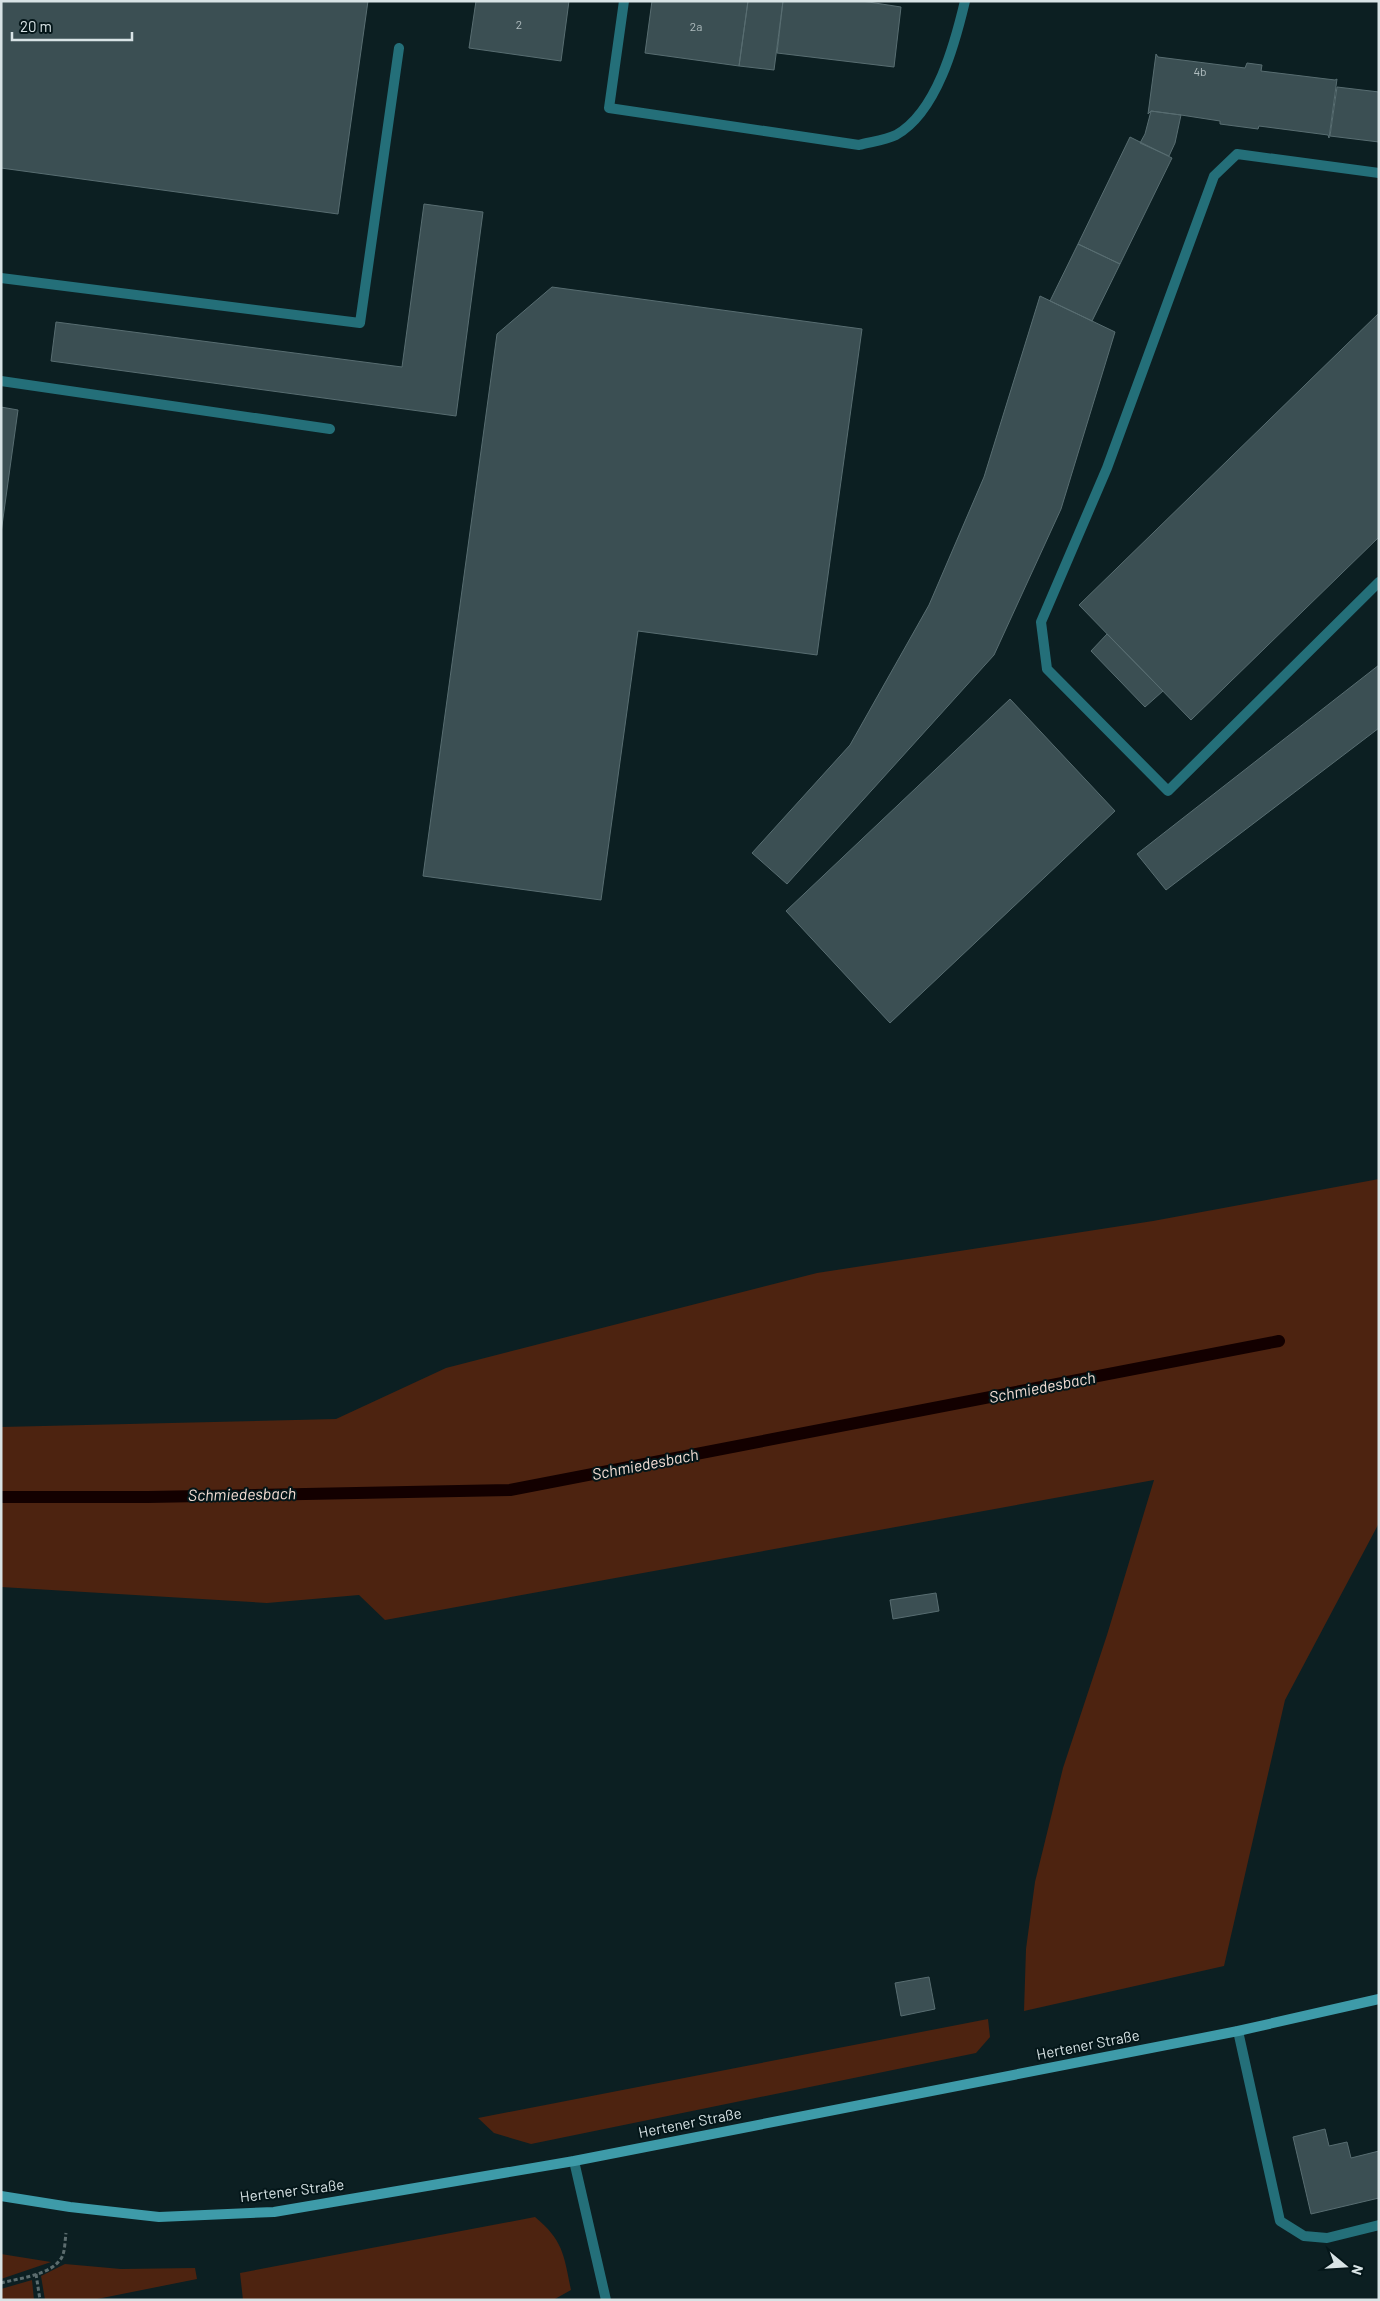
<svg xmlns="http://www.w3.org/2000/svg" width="1380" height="2301" viewBox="0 0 1380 2301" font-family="Barlow,sans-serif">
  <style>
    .green { fill: #4d2310 }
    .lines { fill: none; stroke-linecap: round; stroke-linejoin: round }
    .stream { stroke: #130000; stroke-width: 12 }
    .building { fill: #3b4f53; stroke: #586d71 }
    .path { stroke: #5c6c6e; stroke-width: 3; stroke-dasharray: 4 2.5; stroke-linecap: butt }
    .service { stroke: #246f79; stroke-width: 10 }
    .secondary { stroke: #3e9ba9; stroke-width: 10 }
    .labels { text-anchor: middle; stroke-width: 4; stroke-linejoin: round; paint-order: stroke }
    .number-label { font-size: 12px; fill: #b1bec0 }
    .street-label { font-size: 15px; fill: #d8e3e5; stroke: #041619 }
    .water-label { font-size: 16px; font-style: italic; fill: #f4ded5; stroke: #041619 }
  </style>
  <rect width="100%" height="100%" fill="#0c1f22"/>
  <path class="green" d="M1379,1179V1523L1285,1700L1224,1966L1024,2011L1026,1949L1035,1882L1063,1768L1107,1635L1154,1480L385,1620L359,1595L267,1603L1,1587V1427L336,1419L446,1368L817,1273L1153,1221Z
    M988,2019L990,2037L976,2053L531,2144L494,2133L478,2118Z
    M535,2217C563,2240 564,2255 571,2290L553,2300H243L240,2273Z
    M1,2254L51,2262L1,2279Z
    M65,2264L121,2269L195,2268L197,2279L92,2300H45L41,2276Z
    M32,2280L34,2300H1V2289Z"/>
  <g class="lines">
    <path class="stream" d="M1,1497H148L510,1490L1279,1341"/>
  </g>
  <path class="building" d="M2,1H368L338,214L1,168Z
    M476,1H569L561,61L469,48Z
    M652,1H748L739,66L645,53Z
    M748,1H783L774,70L739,66Z
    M783,1H862L901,7L894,67L777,53Z
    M1156,54L1158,57L1245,68L1247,63L1262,65L1261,71L1335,80L1337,79L1329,138L1328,135L1259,126L1258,129L1220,124V121L1181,115L1151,111L1148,114Z
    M1337,87L1379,92V142L1330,136Z
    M1151,111L1181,115L1175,143L1169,156L1140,143L1145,134Z
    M1130,137L1172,158L1120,264L1078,244Z
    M424,204L483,212L456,416L51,361L56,322L402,367Z
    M1078,244L1120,264L1092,321L1050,301Z
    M552,287L862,329L817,655L638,631L601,900L423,876L497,334Z
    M1040,296L1115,332L1061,509L994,655L787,884L752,853L850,745L929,605L984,477Z
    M1379,313V537L1191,720L1079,605Z
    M1,407L18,410L1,533Z
    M1107,634L1163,691L1145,707L1091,651Z
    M1379,665V728L1166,890L1137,854Z
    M1010,699L1115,811L890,1023L786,911Z
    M936,1593L939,1611L893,1619L890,1600Z
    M929,1977L935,2009L901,2016L895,1983Z
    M1325,2129L1329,2146L1347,2142L1351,2158L1379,2151V2198L1311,2214L1293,2137Z"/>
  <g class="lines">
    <path class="path" d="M36,2274L40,2300
      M1,2283C20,2278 52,2275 62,2257C65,2251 65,2240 66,2233"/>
    <path class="service" d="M624,1L609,108L859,145C870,142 886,140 896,135C937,112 955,43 965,1
      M1379,173L1237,154L1214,176L1107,468L1041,622L1047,669L1168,791L1379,582
      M1,278L360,323L399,48
      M1,381L330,429
      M1238,2031L1280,2221L1304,2236L1327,2238L1379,2225
      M574,2161L606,2300"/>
    <path class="secondary" d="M1,2196L70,2207L159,2217L274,2212L574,2161L1238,2031L1379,1999"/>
  </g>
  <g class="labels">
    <g class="number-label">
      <text x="519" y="29">2</text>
      <text x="696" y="31">2a</text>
      <text x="1200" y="76">4b</text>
    </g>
    <g class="street-label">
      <text transform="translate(1088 2045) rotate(-11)" y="5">Hertener Straße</text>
      <text transform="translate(690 2123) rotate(-11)" y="5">Hertener Straße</text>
      <text transform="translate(292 2191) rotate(-7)" y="5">Hertener Straße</text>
    </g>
    <g class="water-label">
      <text transform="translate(1042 1387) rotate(-11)" y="6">Schmiedesbach</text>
      <text transform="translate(645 1464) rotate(-11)" y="6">Schmiedesbach</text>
      <text transform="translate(242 1494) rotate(-1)" y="6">Schmiedesbach</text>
    </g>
  </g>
  <rect width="1380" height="2301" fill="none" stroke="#d8e3e5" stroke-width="5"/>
  <g transform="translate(1345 2266) rotate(108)" stroke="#041619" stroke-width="4" paint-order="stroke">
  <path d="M0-4L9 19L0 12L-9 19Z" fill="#d8e3e5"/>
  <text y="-8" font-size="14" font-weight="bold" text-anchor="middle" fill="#d8e3e5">N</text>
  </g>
  <path d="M12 32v8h120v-8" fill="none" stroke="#d8e3e5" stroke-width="2.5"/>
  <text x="20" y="32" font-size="15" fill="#d8e3e5" stroke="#041619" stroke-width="4" paint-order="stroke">20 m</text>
</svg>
